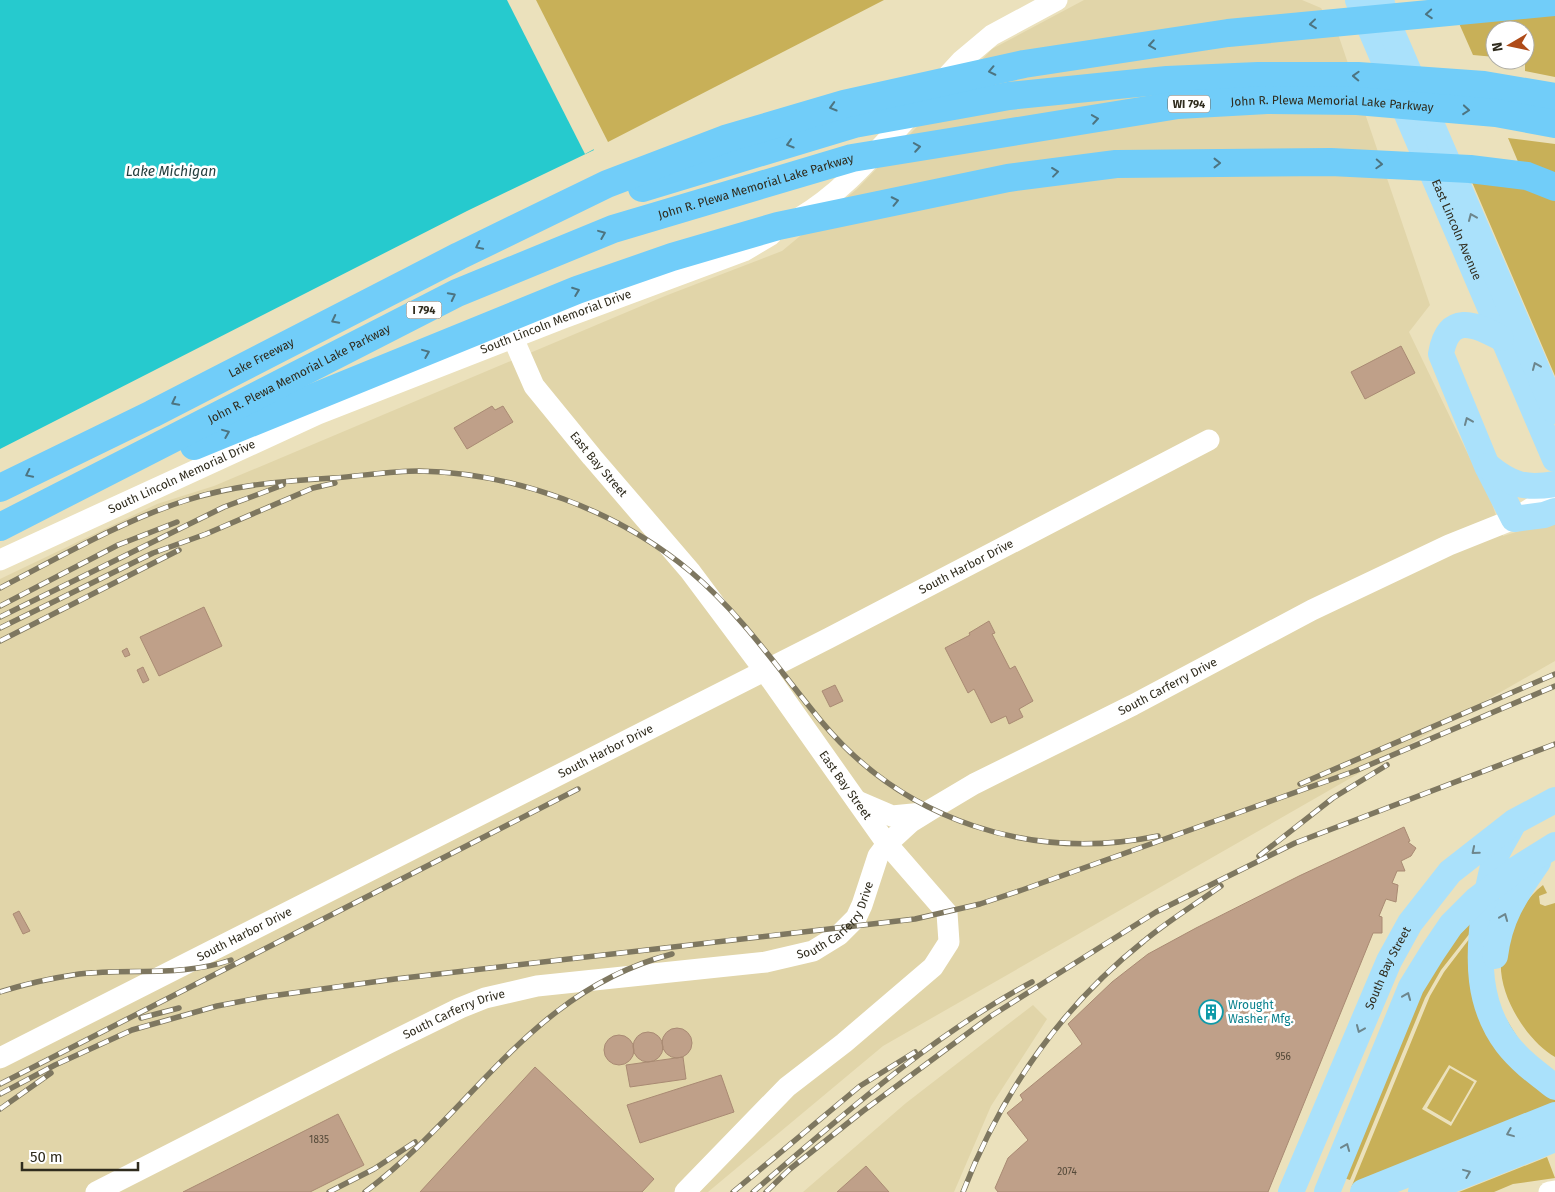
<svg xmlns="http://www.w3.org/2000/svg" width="1555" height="1192" viewBox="0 0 1555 1192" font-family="'Fira Sans',sans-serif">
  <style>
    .built { fill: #e1d5a9 }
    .green { fill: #c8b058; fill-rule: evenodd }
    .water { fill: #26cace }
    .pier { fill: #ebe1bc }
    .building { fill: #bfa089; stroke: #a98a73 }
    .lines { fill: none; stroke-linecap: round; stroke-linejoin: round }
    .minor { stroke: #fff; stroke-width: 21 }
    .major { stroke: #aae1fb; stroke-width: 26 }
    .highway { stroke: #71cdf9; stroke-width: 28 }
    .rail-casing { stroke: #7e7760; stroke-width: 5.5 }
    .rail { stroke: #fff; stroke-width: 4; stroke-dasharray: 11; stroke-linecap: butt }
    .oneway { stroke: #4d7481 }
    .oneway2 { stroke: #6d868c }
    .labels { text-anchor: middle; stroke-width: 5; stroke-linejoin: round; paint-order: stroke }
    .number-label { font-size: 10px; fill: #544939 }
    .shield { fill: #fff; stroke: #6e6b62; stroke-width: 1 }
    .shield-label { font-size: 11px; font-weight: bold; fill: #302c1e }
    .street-label { font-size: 12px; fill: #302c1e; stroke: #fff }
    .culture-label { font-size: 12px; fill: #0d838f; stroke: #fff; text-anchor: start }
    .water-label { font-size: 14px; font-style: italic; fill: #263f3f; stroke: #fff }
  </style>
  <rect width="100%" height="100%" fill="#ebe1bc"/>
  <path class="built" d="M1084,0H1302L1321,8L1338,34L1430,305L1409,332L1492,504L1503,536L1555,520V661L883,1046L708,1192H0V579L157,504L214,486L665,296L782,251L857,189L992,49Z
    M1033,1005L1047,1019L991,1106L954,1192H803L906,1103Z"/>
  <path class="green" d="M536,0H884L608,142Z
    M1555,13V77L1525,71V30H1495V57L1473,55L1458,21Z
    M1508,138L1555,144V177L1519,164Z
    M1469,175L1555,197V376Z
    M1543,885L1547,893L1539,896L1540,904L1545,906L1555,903V1057C1524,1039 1492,986 1503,949C1505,940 1512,930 1516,921C1523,906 1530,895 1543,885Z
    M1471,922L1474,928L1441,970L1425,998L1350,1180L1344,1178L1419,995L1452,943Z
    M1470,938L1471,962L1555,1098V1107L1351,1188L1430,996L1444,972ZM1449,1065L1477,1081L1451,1126L1422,1109Z
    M1450,1068L1474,1082L1451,1122L1427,1108Z
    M1547,1157L1555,1178L1513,1184L1494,1192H1459Z"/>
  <path class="water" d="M0,0H519L594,150L467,211L0,449Z"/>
  <path class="pier" d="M507,0H522L596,148L585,154Z"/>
  <path class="building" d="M1401,346L1415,373L1365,399L1351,372Z
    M492,406L495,410L503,406L513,422L467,449L454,428Z
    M204,607L222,646L159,676L140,637Z
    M989,621L995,633L992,634L1010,669L1015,666L1033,701L1019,709L1023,717L1009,724L1006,716L991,723L974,689L968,693L945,648L970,635L969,633Z
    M127,648L130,655L125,657L122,651Z
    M143,667L149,680L143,683L137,670Z
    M835,685L843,701L830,707L822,691Z
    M1404,827L1410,841L1408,842L1416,848L1411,856L1401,861L1405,871H1397L1392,883L1398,885L1396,902L1386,899L1379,916L1382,917V933H1373L1268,1192H998L995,1188L1008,1158L1028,1140L1007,1113L1023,1100L1020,1095L1082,1044L1068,1024L1112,982L1148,954L1196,928L1299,876Z
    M19,911L30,931L23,934L13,914Z
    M662 1043a15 15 0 1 1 30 0a15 15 0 1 1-30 0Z
    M633 1047a15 15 0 1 1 30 0a15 15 0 1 1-30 0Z
    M604 1050a15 15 0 1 1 30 0a15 15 0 1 1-30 0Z
    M683,1057L686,1079L630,1087L626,1065Z
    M535,1067L654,1179L642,1192H420Z
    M721,1075L734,1112L640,1143L627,1105Z
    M338,1114L364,1165L310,1192H183Z
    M866,1166L889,1192H837Z"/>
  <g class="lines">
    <g class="minor">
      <path d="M938,86L961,61L992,35L1057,0"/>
      <path d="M799,218C845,191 879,148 915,110"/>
      <path id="s1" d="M513,338L534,386L592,457L690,571L764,670L887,844L947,913L949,942L933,967L844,1043L787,1087L685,1192"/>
      <path id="s2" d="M0,560L318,414L561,319L744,251L771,235"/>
      <path d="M857,801L892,816L923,813"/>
      <path id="s3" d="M0,1058L829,638L1209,440"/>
      <path id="s4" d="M96,1192L387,1044L460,1008L485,998L537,986L766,962L813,951L839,935L856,918L862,905L878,856L887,844L911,822L932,809L974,784L1133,705L1312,610L1449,545L1514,519L1555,493"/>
      <path d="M1549,1192L1555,1191"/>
    </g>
    <g class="major">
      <path id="s5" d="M1358,0L1555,459"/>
      <path d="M1381,0L1387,21L1555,411"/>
      <path d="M1501,338C1474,323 1448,313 1441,354L1487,466L1514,519L1544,515L1555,511"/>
      <path d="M1488,466C1511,485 1525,489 1555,484"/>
      <path d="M1512,826C1507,836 1500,846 1496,856C1490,874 1487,894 1484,912C1478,959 1477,1004 1507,1044C1520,1061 1538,1074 1555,1087"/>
      <path d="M1495,956C1500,916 1516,894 1538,862"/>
      <path id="s6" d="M1291,1192L1389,961L1410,923L1450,872L1514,822L1555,800"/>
      <path d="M1327,1192L1411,987L1432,953L1451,925L1477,899L1515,870L1555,845"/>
      <path d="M1363,1192L1555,1115"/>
      <path d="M1421,1192L1555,1139"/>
    </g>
    <g class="highway">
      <path d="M642,188L854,124L1009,96L1167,80L1258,76H1358L1484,85L1555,97"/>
      <path d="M194,446L577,290L672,257L778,226L1008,178L1116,164L1331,162L1470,169L1527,176L1555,187"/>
      <path id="s7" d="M0,488L152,414L459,256L607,184L725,139L844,104L1024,64L1228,33L1555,2"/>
      <path id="s8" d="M0,527L457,293L613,229L852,158L1178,105L1267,100L1357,101L1496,113L1555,124"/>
    </g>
    <g class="rail-casing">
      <path id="rail" d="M0,588C60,557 120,522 184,501C233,485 282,481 333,478C362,476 390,471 419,471C516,473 617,510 691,572C742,615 779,670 821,721C904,821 1032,862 1158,836
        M0,606L118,545L177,522
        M0,617L224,507L283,485
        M0,628L153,553L206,534L313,488L335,483
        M0,641L179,550
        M1300,784L1555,674
        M1259,856L1333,798L1387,765
        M0,992C25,984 52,978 79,974C130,968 182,977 231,960
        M141,1018L179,1008
        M0,1084L578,789
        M0,1094L55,1065L132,1030L217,1006L264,997L395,979L915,919L980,904L1022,890L1355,771L1555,686
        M0,1109L51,1073
        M329,1192L374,1169L415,1142
        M365,1192C474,1111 530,991 672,954
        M733,1192L860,1086L915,1052
        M753,1192C841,1117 929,1037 1032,982
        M766,1192L790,1169L863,1111L991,1016L1156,912L1295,843L1555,744
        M963,1192C1001,1094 1061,1007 1144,941C1168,921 1196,904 1221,886"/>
    </g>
    <use href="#rail" class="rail"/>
  </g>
  <defs><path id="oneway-chevron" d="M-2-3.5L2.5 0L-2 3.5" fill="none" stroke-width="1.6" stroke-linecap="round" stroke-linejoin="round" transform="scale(1.25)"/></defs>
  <g class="oneway">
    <use href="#oneway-chevron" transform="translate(1429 14) rotate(176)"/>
    <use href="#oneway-chevron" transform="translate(1313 24) rotate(174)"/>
    <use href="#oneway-chevron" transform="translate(1152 45) rotate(171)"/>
    <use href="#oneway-chevron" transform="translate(992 71) rotate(168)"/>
    <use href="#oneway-chevron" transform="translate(1356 76) rotate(-178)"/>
    <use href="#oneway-chevron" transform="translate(833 107) rotate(164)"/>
    <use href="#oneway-chevron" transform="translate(1466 110) rotate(5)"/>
    <use href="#oneway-chevron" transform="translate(1095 119) rotate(-9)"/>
    <use href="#oneway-chevron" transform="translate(790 144) rotate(163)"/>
    <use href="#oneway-chevron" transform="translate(917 147) rotate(-9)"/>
    <use href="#oneway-chevron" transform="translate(1217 163)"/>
    <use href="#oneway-chevron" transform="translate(1379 164) rotate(3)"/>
    <use href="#oneway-chevron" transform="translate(1055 172) rotate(-7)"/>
    <use href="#oneway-chevron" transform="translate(895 201) rotate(-12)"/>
    <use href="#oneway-chevron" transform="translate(602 234) rotate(-22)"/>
    <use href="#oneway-chevron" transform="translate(479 246) rotate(154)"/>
    <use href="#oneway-chevron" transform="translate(576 291) rotate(-21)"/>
    <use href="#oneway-chevron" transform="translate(452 296) rotate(-27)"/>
    <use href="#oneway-chevron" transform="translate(335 320) rotate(153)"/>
    <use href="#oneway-chevron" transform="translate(426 353) rotate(-22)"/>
    <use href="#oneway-chevron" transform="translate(175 402) rotate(153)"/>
    <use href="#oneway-chevron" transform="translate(226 433) rotate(-22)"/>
    <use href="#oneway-chevron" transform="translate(29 474) rotate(154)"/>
  </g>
  <g class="oneway2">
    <use href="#oneway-chevron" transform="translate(1472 217) rotate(-113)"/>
    <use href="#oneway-chevron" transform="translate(1536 366) rotate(-113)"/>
    <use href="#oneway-chevron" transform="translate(1468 421) rotate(-113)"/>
    <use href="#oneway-chevron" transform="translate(1475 851) rotate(140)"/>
    <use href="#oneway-chevron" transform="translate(1504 917) rotate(-68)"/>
    <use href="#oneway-chevron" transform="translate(1407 996) rotate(-68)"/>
    <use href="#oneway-chevron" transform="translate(1360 1029) rotate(113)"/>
    <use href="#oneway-chevron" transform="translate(1510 1133) rotate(158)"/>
    <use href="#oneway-chevron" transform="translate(1346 1147) rotate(-68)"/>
    <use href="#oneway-chevron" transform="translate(1467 1173) rotate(-22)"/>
  </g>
  <defs>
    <g id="building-ring" transform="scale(1.25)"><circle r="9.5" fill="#fff" stroke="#0f9aa8" stroke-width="1.5"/><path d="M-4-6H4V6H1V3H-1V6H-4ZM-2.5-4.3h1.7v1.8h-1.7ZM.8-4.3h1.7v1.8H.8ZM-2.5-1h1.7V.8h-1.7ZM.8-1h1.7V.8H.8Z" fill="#0f9aa8"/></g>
  </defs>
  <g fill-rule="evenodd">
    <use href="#building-ring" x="1211" y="1012"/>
  </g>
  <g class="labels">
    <g class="number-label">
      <text x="1283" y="1060">956</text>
      <text x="319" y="1143">1835</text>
      <text x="1067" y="1175">2074</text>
    </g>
    <g class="shield">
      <rect x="1168" y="95.5" width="42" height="17" rx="4"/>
      <rect x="406.5" y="301.5" width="35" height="17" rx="4"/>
    </g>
    <g class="shield-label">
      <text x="1189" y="108">WI 794</text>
      <text x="424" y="314">I 794</text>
    </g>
    <g class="street-label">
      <text dy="4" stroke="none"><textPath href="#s8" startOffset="1416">John R. Plewa Memorial Lake Parkway</textPath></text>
      <text dy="4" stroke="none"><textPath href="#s8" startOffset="831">John R. Plewa Memorial Lake Parkway</textPath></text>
      <text dy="4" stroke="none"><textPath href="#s5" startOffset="250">East Lincoln Avenue</textPath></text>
      <text dy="4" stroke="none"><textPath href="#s2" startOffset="605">South Lincoln Memorial Drive</textPath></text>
      <text dy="4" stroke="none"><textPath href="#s7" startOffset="292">Lake Freeway</textPath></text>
      <text dy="4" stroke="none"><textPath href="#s8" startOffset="336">John R. Plewa Memorial Lake Parkway</textPath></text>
      <text dy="4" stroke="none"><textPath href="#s1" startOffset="154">East Bay Street</textPath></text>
      <text dy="4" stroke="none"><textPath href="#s2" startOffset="200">South Lincoln Memorial Drive</textPath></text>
      <text dy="4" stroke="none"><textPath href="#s3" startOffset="1084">South Harbor Drive</textPath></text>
      <text dy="4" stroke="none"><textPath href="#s4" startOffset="1225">South Carferry Drive</textPath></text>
      <text dy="4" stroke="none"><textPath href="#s3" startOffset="679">South Harbor Drive</textPath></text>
      <text dy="4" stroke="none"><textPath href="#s1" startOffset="559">East Bay Street</textPath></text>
      <text dy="4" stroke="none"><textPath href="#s4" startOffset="805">South Carferry Drive</textPath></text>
      <text dy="4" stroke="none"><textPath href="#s3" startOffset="274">South Harbor Drive</textPath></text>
      <text dy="4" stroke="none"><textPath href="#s6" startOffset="244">South Bay Street</textPath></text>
      <text dy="4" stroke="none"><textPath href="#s4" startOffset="400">South Carferry Drive</textPath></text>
    </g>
    <g class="culture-label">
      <text x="1228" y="1009">Wrought<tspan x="1228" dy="14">Washer Mfg.</tspan></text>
    </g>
    <g class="water-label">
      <text x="171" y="176">Lake Michigan</text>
    </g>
  </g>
  <g transform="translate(1510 45) rotate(261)"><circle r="24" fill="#ffffff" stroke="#acaba5"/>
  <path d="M0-4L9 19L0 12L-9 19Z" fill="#af4b18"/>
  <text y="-8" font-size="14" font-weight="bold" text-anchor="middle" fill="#302c1e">N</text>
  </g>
  <path d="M22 1162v8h116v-8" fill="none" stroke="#302c1e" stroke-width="2.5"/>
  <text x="30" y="1162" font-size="15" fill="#302c1e" stroke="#ffffff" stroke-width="4" paint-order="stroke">50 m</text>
</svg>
